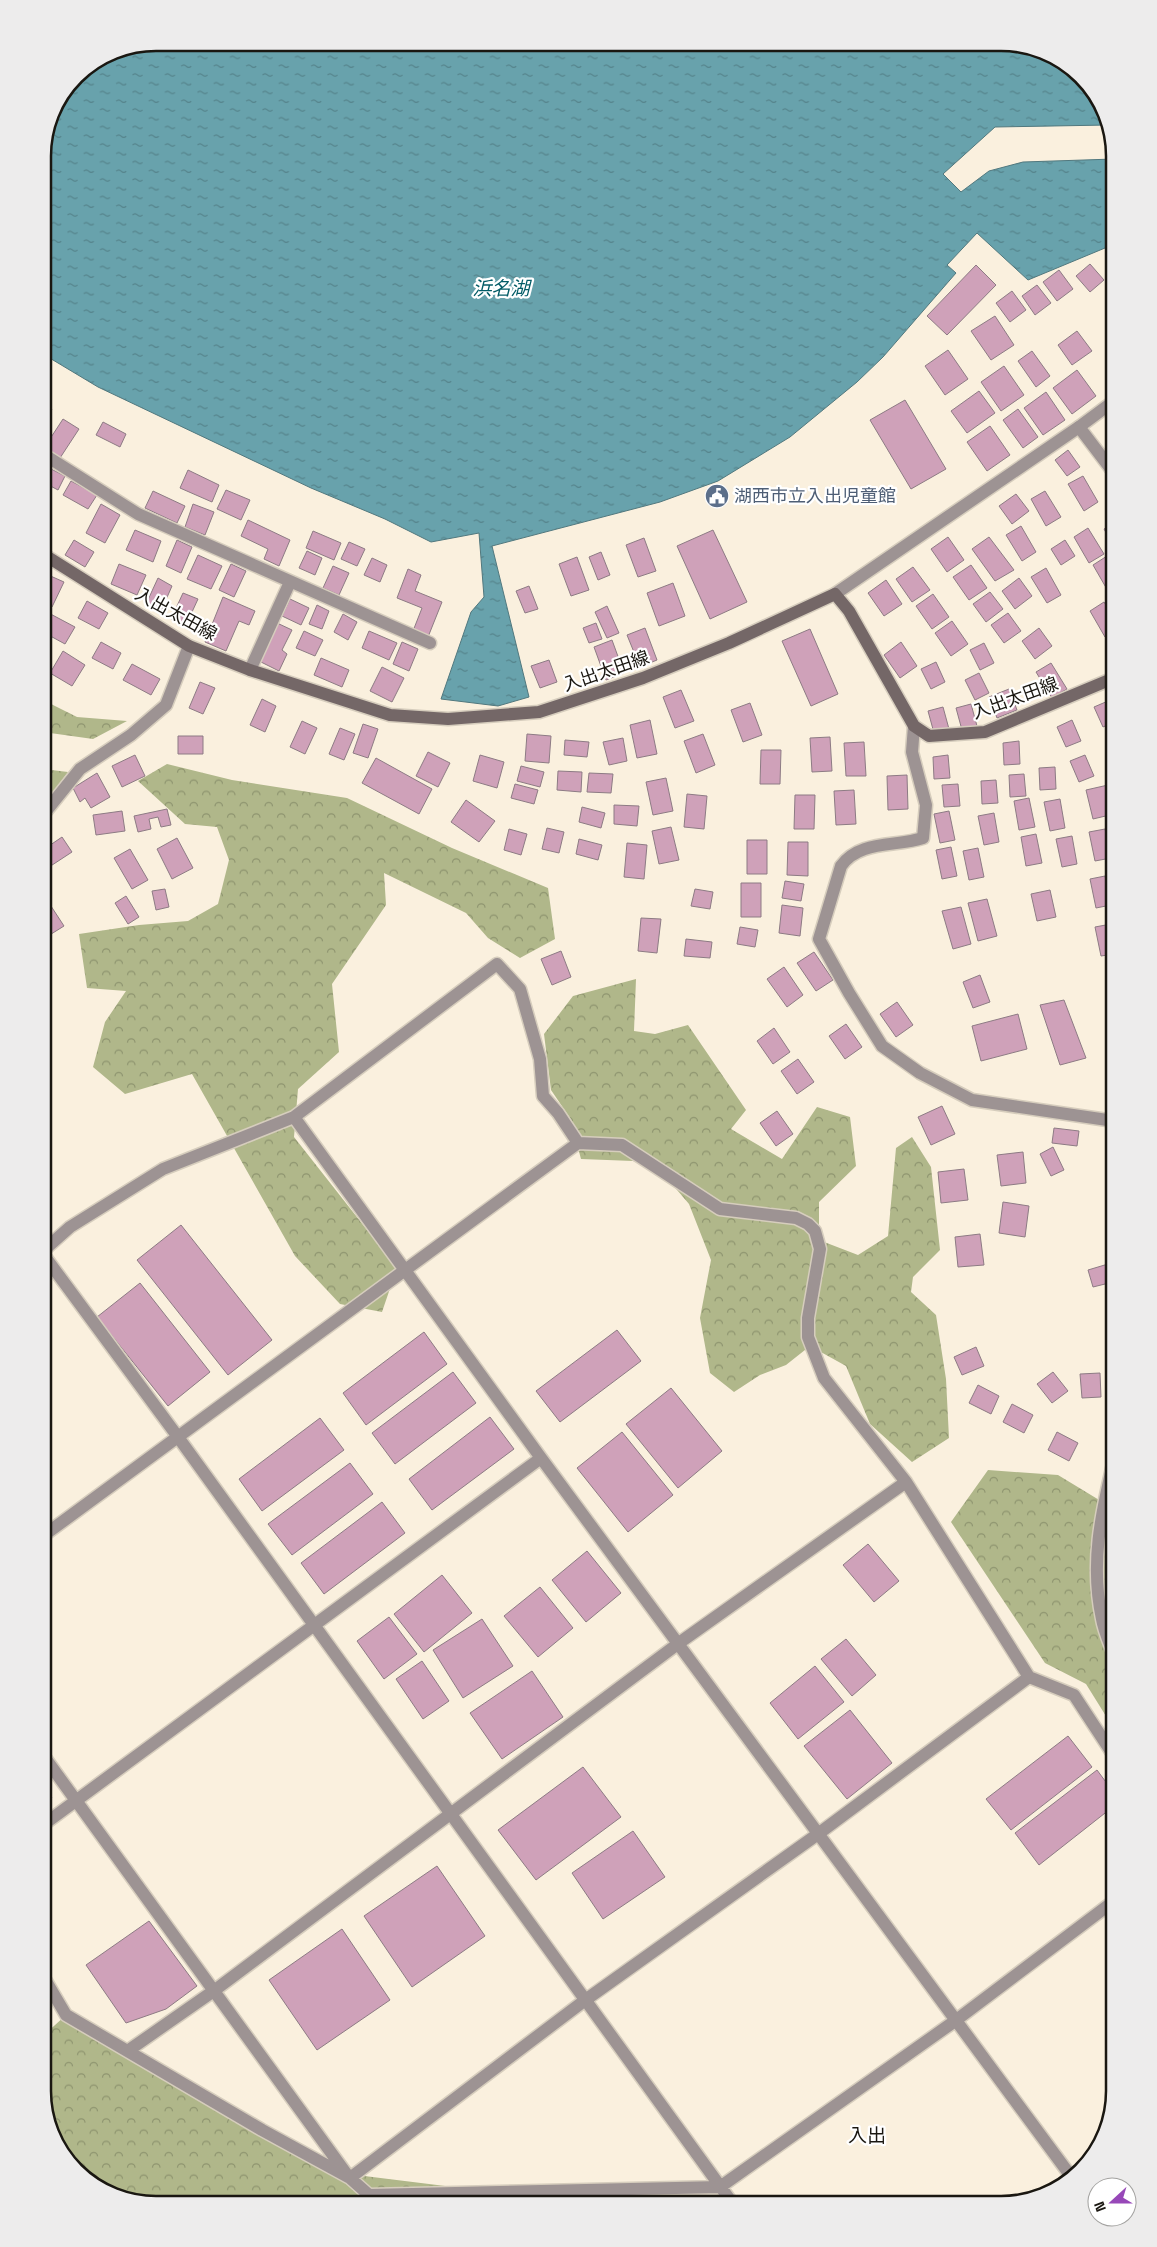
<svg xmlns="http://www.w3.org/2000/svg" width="1157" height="2247" viewBox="0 0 1157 2247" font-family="'Space Grotesk','Noto Sans JP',sans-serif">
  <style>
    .forest { fill: url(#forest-crowns) }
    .water { fill: url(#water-ripples); stroke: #51787e }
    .building { fill: #cfa1b9; stroke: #8d7b84 }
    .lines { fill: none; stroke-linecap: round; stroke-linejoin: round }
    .minor-casing { stroke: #d6cdbd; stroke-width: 15 }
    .tertiary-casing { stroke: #d6cdbd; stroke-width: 15 }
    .secondary-casing { stroke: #d6cdbd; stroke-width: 15 }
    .minor { stroke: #9d9393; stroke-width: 12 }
    .tertiary { stroke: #9d9393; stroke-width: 12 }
    .secondary { stroke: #746767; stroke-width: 12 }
    .labels { text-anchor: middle; stroke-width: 4.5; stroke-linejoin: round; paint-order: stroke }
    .service-label { font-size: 18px; fill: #4e5e75; stroke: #fff; text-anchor: start }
    .street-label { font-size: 18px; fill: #1a1711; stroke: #fff }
    .water-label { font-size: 19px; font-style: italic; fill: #035c67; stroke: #fff }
    .neighbourhood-label { font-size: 19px; fill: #1a1711; stroke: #fff }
    .rim { fill: none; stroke: #1a1711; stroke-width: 2.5 }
  </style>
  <defs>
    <pattern id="forest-crowns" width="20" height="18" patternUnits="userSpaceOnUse" patternTransform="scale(1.25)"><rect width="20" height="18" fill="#b0b78a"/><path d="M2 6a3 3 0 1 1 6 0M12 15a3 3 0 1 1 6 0" fill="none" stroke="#8e946f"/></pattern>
    <pattern id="water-ripples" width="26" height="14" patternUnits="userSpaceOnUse" patternTransform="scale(1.25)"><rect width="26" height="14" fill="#68a2ac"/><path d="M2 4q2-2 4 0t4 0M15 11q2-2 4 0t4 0" fill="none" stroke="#55838b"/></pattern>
  </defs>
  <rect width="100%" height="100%" fill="#faf0de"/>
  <path class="forest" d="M43,700L77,717L127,721L93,739L43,732Z
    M167,764L232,780L347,798L452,848L548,888L555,939L520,958L488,938L466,913L384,873L386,905L332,984L339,1052L298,1089L294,1137L397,1268L382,1312L340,1304L295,1256L192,1074L125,1094L93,1067L105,1022L126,991L87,988L79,934L139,925L188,921L218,904L229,860L217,827L185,824L138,781Z
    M43,769L68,772L43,806Z
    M636,979L634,1031L655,1034L688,1025L746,1110L731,1129L782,1159L817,1107L850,1117L856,1166L819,1202V1240L858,1255L888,1236L896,1148L912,1137L931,1167L940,1250L913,1277L911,1292L936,1315L946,1379L949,1438L912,1462L870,1424L846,1366L810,1346L786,1365L760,1375L734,1392L710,1373L700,1318L711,1260L689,1204L660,1170L633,1161L581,1159L570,1118L551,1090L544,1034L573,996Z
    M988,1470L1058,1475L1114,1509V1729L1086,1684L1045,1663L951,1522Z
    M66,2015L340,2173L592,2204H150L87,2181L51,2134L43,2090V2036Z"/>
  <path class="water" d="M157,43H1008L1070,66L1106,113L1108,125L995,127L943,174L961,192L989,171L1023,162L1114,159V256L1105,248L1028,280L977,233L947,265L956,273L883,357L857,382L790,437L718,481L660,502L492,546L529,697L498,706L441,699L471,612L484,597L479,533L431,542L385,519L311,488L98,387L43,354V150L54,106L76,76L113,51Z"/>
  <path class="building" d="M1090,264L1104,280L1090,292L1076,276Z
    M976,265L996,285L947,335L927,316Z
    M1059,270L1073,289L1057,301L1043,282Z
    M1037,285L1051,303L1035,315L1022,296Z
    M1012,291L1026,310L1010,322L996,303Z
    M995,316L1014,345L991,360L971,331Z
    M1077,331L1092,351L1072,365L1058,345Z
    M948,350L968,379L945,395L925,366Z
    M1032,351L1050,376L1036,387L1018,361Z
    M1004,366L1024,395L1001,411L981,382Z
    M1077,370L1096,396L1072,414L1053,388Z
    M979,391L995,413L967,433L951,411Z
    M1046,392L1065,420L1043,435L1024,408Z
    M905,400L946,469L911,489L870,420Z
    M43,403L52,409L43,423Z
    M1018,409L1038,437L1023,448L1003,420Z
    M63,419L79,429L60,458L44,448Z
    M103,422L126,434L120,447L96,435Z
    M990,426L1010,455L987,471L967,442Z
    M1068,450L1080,467L1067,476L1055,460Z
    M49,468L65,476L58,490L43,482Z
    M188,470L219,485L212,502L180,488Z
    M1083,476L1098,502L1084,511L1068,484Z
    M71,481L97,495L88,509L63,495Z
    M226,490L250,500L241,520L217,509Z
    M153,491L185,506L177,523L145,508Z
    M1045,491L1061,517L1046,526L1031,499Z
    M1016,494L1029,511L1012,524L999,506Z
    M101,504L120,515L105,543L86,533Z
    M193,504L214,512L205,535L185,527Z
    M248,520L290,540L279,566L264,559L268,549L241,536Z
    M1114,523V547L1104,529Z
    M1021,526L1036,552L1022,561L1006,535Z
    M1088,528L1104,554L1089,563L1074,537Z
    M135,530L161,541L153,562L126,550Z
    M713,530L747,602L710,619L677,546Z
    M313,531L341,543L334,560L306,548Z
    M948,537L964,560L947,572L931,549Z
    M989,537L1014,570L995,581L972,549Z
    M644,538L656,571L638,577L626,545Z
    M74,540L94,552L85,567L65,555Z
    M177,540L192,547L181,573L166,566Z
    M1065,540L1075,556L1061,565L1051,549Z
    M349,542L365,549L357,566L341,559Z
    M307,551L322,558L315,575L299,568Z
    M601,552L610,575L598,580L589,557Z
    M198,555L222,566L211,589L187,579Z
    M1107,556L1114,568V587L1108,591L1093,565Z
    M577,557L589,590L571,596L559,564Z
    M372,558L387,565L380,582L364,575Z
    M119,564L146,575L137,595L111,584Z
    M231,564L246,571L234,597L219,590Z
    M971,565L987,588L969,600L953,577Z
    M333,566L349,573L339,595L323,588Z
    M913,567L930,590L912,602L896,579Z
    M1046,568L1061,595L1047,603L1031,577Z
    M408,569L421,575L415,591L442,602L428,637L413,631L422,608L397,598Z
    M46,574L64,582L52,607L43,602V581Z
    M158,578L172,586L161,611L146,604Z
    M1019,578L1032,596L1015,609L1002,591Z
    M886,580L902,604L884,616L868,593Z
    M673,583L685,616L659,626L647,593Z
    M529,586L538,609L525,613L516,591Z
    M990,592L1003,609L986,622L973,604Z
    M183,593L198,599L186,625L171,619Z
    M933,594L949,617L932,629L916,606Z
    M223,597L255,611L249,625L239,621L226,651L205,642Z
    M290,599L309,608L301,625L282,616Z
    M87,601L108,613L99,629L78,618Z
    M1104,602L1114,619V631L1105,637L1090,611Z
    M317,605L329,611L322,629L309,624Z
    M607,606L619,633L607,638L595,612Z
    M43,610L75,627L65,644L43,632Z
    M1008,613L1021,631L1004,643L991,625Z
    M343,614L357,622L348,640L334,632Z
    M952,621L968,644L951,656L935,633Z
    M277,623L292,630L282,650L287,654L279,671L259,661Z
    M596,623L602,639L589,643L583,628Z
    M645,628L657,660L640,667L627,635Z
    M1039,628L1052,646L1035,659L1022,641Z
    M810,629L838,694L811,706L782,641Z
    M304,631L323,640L315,656L296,648Z
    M369,631L397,643L389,660L362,648Z
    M612,640L624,673L606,680L594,647Z
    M101,642L121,653L113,669L92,658Z
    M402,642L418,649L409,671L393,664Z
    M901,642L917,666L900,678L884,655Z
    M984,643L994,663L980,670L970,650Z
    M63,651L85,665L72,686L50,673Z
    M321,658L349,670L342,687L314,675Z
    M549,660L557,682L540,688L531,666Z
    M936,662L945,682L931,689L921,669Z
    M1051,663L1067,689L1052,698L1036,672Z
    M132,664L160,679L151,695L123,680Z
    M382,667L404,678L392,702L370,691Z
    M979,673L989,693L975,700L965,680Z
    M200,682L215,688L203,714L189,708Z
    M1009,689L1017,710L997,718L989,697Z
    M681,690L694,721L675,728L663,697Z
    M262,699L276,706L265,732L250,725Z
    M1108,701L1114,715V722L1103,727L1094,707Z
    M750,703L762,735L743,742L731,710Z
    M971,704L977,726L962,730L956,708Z
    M943,707L949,729L934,733L928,711Z
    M650,720L657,754L637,758L630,725Z
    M1072,720L1081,741L1066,747L1057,727Z
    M302,721L317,728L305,754L290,747Z
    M363,724L378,729L368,758L353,753Z
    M340,728L355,734L344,760L329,754Z
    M527,734L551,736L549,763L525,761Z
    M703,734L715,765L696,773L684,741Z
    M178,736H203V754H178Z
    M830,737L832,771L812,772L810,738Z
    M623,738L627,761L609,765L603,742Z
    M565,740L589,742L587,757L564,755Z
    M1019,741L1020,764L1004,765L1003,743Z
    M864,742L866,776H846L844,743Z
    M761,750H781L780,784H760Z
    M428,752L450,763L438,787L416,776Z
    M135,755L145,776L122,787L112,766Z
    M480,755L504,762L497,788L473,781Z
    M948,755L950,778L934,779L933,757Z
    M1085,755L1094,776L1079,782L1070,761Z
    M376,758L432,789L419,814L362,783Z
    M521,766L544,772L540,787L517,781Z
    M1055,767L1056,789L1040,790L1039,768Z
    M558,771L582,772L581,792L557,790Z
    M97,773L110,797L91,808L85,798L80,802L73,788Z
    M589,773L613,774L611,793L587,792Z
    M1024,774L1026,796L1010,797L1009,775Z
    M907,775L908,809L888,810L887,776Z
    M666,778L673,811L653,815L646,782Z
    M996,780L998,803L982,804L981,781Z
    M515,784L538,790L534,804L511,798Z
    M958,784L960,806L944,807L942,785Z
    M1108,785L1114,814L1093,819L1086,790Z
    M854,790L856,824L836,825L834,791Z
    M687,794L707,796L704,829L684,827Z
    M795,795H815L814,829H794Z
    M1029,798L1035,827L1019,830L1014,801Z
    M1060,799L1065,828L1050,831L1044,802Z
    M466,800L495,821L479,842L451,822Z
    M614,805L639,806L637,826L614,824Z
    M582,807L605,813L601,828L579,822Z
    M167,809L171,825L161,827L158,817L149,819L151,829L138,832L134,816Z
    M122,811L125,831L96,835L93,815Z
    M949,811L955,840L940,843L934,814Z
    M994,813L999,842L984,845L978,816Z
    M671,827L679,860L659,864L652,831Z
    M547,828L564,832L559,853L542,849Z
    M509,829L527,834L521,855L504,850Z
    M1105,829L1111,858L1095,861L1089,832Z
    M1036,834L1042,863L1026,866L1021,837Z
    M1072,836L1077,864L1062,867L1056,839Z
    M62,837L72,852L43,871V850Z
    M177,838L193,868L172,879L157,849Z
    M579,839L602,845L598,860L576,854Z
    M747,840H767V874H747Z
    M788,842H808V876L787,875Z
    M627,843L647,845L644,879L624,877Z
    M951,847L957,876L942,879L936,850Z
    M978,848L984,877L969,880L963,851Z
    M130,849L148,880L132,889L114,858Z
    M1105,876L1111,905L1096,908L1090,879Z
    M785,881L804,884L801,901L782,898Z
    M741,883H761V917H741Z
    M165,889L169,907L156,910L152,891Z
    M695,889L713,892L710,909L691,906Z
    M1050,890L1056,917L1037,921L1031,894Z
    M126,896L139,917L128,924L115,903Z
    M987,899L997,936L978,941L968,903Z
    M49,903L64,926L48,936L43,927V908Z
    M782,905L803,908L800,936L779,933Z
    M961,907L971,944L953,949L942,911Z
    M641,918L661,919L657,953L638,951Z
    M1111,924L1114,954L1101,956L1095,927Z
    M740,927L758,930L755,947L737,944Z
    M686,939L712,942L710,958L684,956Z
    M561,951L571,977L552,985L541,959Z
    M814,952L833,980L816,991L797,963Z
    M784,967L803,995L787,1007L767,979Z
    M1114,973V1003H1112L1107,974Z
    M980,975L990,1002L973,1008L963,982Z
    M1064,1000L1086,1058L1060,1065L1040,1005Z
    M897,1002L913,1025L896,1037L880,1014Z
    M1018,1014L1027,1049L981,1061L972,1026Z
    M846,1024L862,1047L845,1059L829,1036Z
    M774,1028L790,1052L773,1064L757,1041Z
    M798,1059L814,1082L797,1094L781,1071Z
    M942,1106L955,1134L931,1145L918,1117Z
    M777,1111L793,1134L776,1146L760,1123Z
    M1054,1128L1079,1131L1077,1146L1052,1143Z
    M1053,1147L1064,1170L1051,1176L1040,1154Z
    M1023,1152L1026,1183L1001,1186L997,1155Z
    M964,1169L968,1200L941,1203L938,1172Z
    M1003,1202L1029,1206L1025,1237L999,1233Z
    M181,1225L272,1340L228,1375L137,1260Z
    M980,1234L984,1265L958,1267L955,1237Z
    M1108,1264L1113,1282L1093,1287L1088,1270Z
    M140,1283L210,1372L168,1406L97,1317Z
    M617,1330L641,1361L560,1422L536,1391Z
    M424,1332L447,1364L366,1425L343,1393Z
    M976,1347L984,1366L962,1375L954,1357Z
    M453,1372L476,1403L395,1464L372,1433Z
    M1053,1372L1068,1391L1052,1403L1037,1384Z
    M1100,1373L1101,1397L1082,1398L1080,1374Z
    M978,1385L999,1396L991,1414L969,1403Z
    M671,1388L722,1451L678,1488L626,1424Z
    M1012,1404L1033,1415L1024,1433L1003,1422Z
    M490,1417L514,1449L432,1510L409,1479Z
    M320,1418L344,1450L262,1511L239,1479Z
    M622,1432L673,1495L628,1532L577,1468Z
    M1057,1432L1078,1443L1069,1461L1048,1450Z
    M350,1463L373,1494L292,1555L268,1524Z
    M382,1502L405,1533L324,1594L301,1563Z
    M868,1544L899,1581L874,1602L843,1565Z
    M587,1551L621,1593L586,1622L552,1580Z
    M442,1575L472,1613L424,1652L394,1614Z
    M540,1587L573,1628L538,1657L504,1616Z
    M389,1617L417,1654L384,1679L357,1641Z
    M482,1619L513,1666L463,1698L433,1650Z
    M846,1639L876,1675L852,1696L821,1659Z
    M422,1661L449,1701L423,1719L396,1679Z
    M815,1666L844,1702L798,1739L770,1703Z
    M532,1671L563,1717L502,1759L470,1713Z
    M850,1710L892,1763L847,1799L804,1746Z
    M1068,1736L1092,1767L1011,1830L986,1799Z
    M583,1767L621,1817L536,1880L498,1830Z
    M1097,1770L1114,1793V1806L1039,1865L1015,1833Z
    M43,1786L52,1798L43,1805Z
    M633,1831L665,1877L603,1919L572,1873Z
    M437,1866L485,1936L412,1987L364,1916Z
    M149,1921L197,1986L166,2009L126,2023L86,1965Z
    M342,1929L390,2000L317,2050L269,1980Z"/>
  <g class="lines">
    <g class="minor-casing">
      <path id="minor" d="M43,454L138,514L430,643
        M835,594L1079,427
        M250,670L290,582
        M914,726L912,752L926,805L923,838C896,847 859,840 841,866L819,939L849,993L882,1046L920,1073L972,1100L1114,1121
        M43,815L80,769L131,735L166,705L189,646
        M294,1117L541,1458L1070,2175
        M43,1251L70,1227L163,1169L294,1117L497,964L520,989L540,1059L543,1096L558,1113L578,1143
        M43,1254L178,1437L733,2204
        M43,1536L578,1143L622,1145L720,1209L796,1218L808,1224L815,1231L820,1249L808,1318V1337L824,1378L906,1482L1029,1677L1074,1695L1114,1756
        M43,1755L348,2176
        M43,1825L541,1458
        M43,1976L66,2015L262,2130L350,2178L369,2195L720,2187L955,2021L1114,1901
        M129,2050L215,1990L679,1643L906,1482
        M350,2178L584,2001L818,1834L1029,1677"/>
    </g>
    <g class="tertiary-casing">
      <path id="tertiary" d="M1114,473L1079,427L1114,401
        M1114,1655C1110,1644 1104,1631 1102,1619C1090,1564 1101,1514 1114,1460"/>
    </g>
    <g class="secondary-casing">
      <path id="secondary" d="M43,554L189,646L250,670L390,715L448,719L539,712L643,678L729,643L835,594L849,611L914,726L929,736L985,732L1114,678"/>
    </g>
    <use href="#minor" class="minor"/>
    <use href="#tertiary" class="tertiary"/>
    <use href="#secondary" class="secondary"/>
  </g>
  <defs>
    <g id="civic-disc" transform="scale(1.25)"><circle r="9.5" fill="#5c6f8a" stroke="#fff"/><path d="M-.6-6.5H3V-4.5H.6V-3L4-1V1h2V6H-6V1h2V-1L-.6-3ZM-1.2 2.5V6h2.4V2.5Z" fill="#fff"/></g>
  </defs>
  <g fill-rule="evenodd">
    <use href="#civic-disc" x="717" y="496"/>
  </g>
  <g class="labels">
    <g class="service-label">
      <text x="734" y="502">湖西市立入出児童館</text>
    </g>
    <g class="street-label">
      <text transform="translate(176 614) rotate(29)" y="6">入出太田線</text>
      <text transform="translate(606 671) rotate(-19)" y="6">入出太田線</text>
      <text transform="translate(1015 698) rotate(-20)" y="6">入出太田線</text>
    </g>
    <g class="water-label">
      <text x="501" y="295">浜名湖</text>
    </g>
    <g class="neighbourhood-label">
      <text x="867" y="2142">入出</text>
    </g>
  </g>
  <path d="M0 0H1157V2247H0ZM156 51H1001A105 105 0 0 1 1106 156V2091A105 105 0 0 1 1001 2196H156A105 105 0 0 1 51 2091V156A105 105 0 0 1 156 51Z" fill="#edecec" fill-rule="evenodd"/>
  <path class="rim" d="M156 51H1001A105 105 0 0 1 1106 156V2091A105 105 0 0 1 1001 2196H156A105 105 0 0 1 51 2091V156A105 105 0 0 1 156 51Z"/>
  <g transform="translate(1112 2202) rotate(249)"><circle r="24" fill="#ffffff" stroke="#a3a2a0"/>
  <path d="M0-4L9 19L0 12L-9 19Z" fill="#9748b8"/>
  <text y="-8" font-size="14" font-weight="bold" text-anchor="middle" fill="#1a1711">N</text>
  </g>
</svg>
